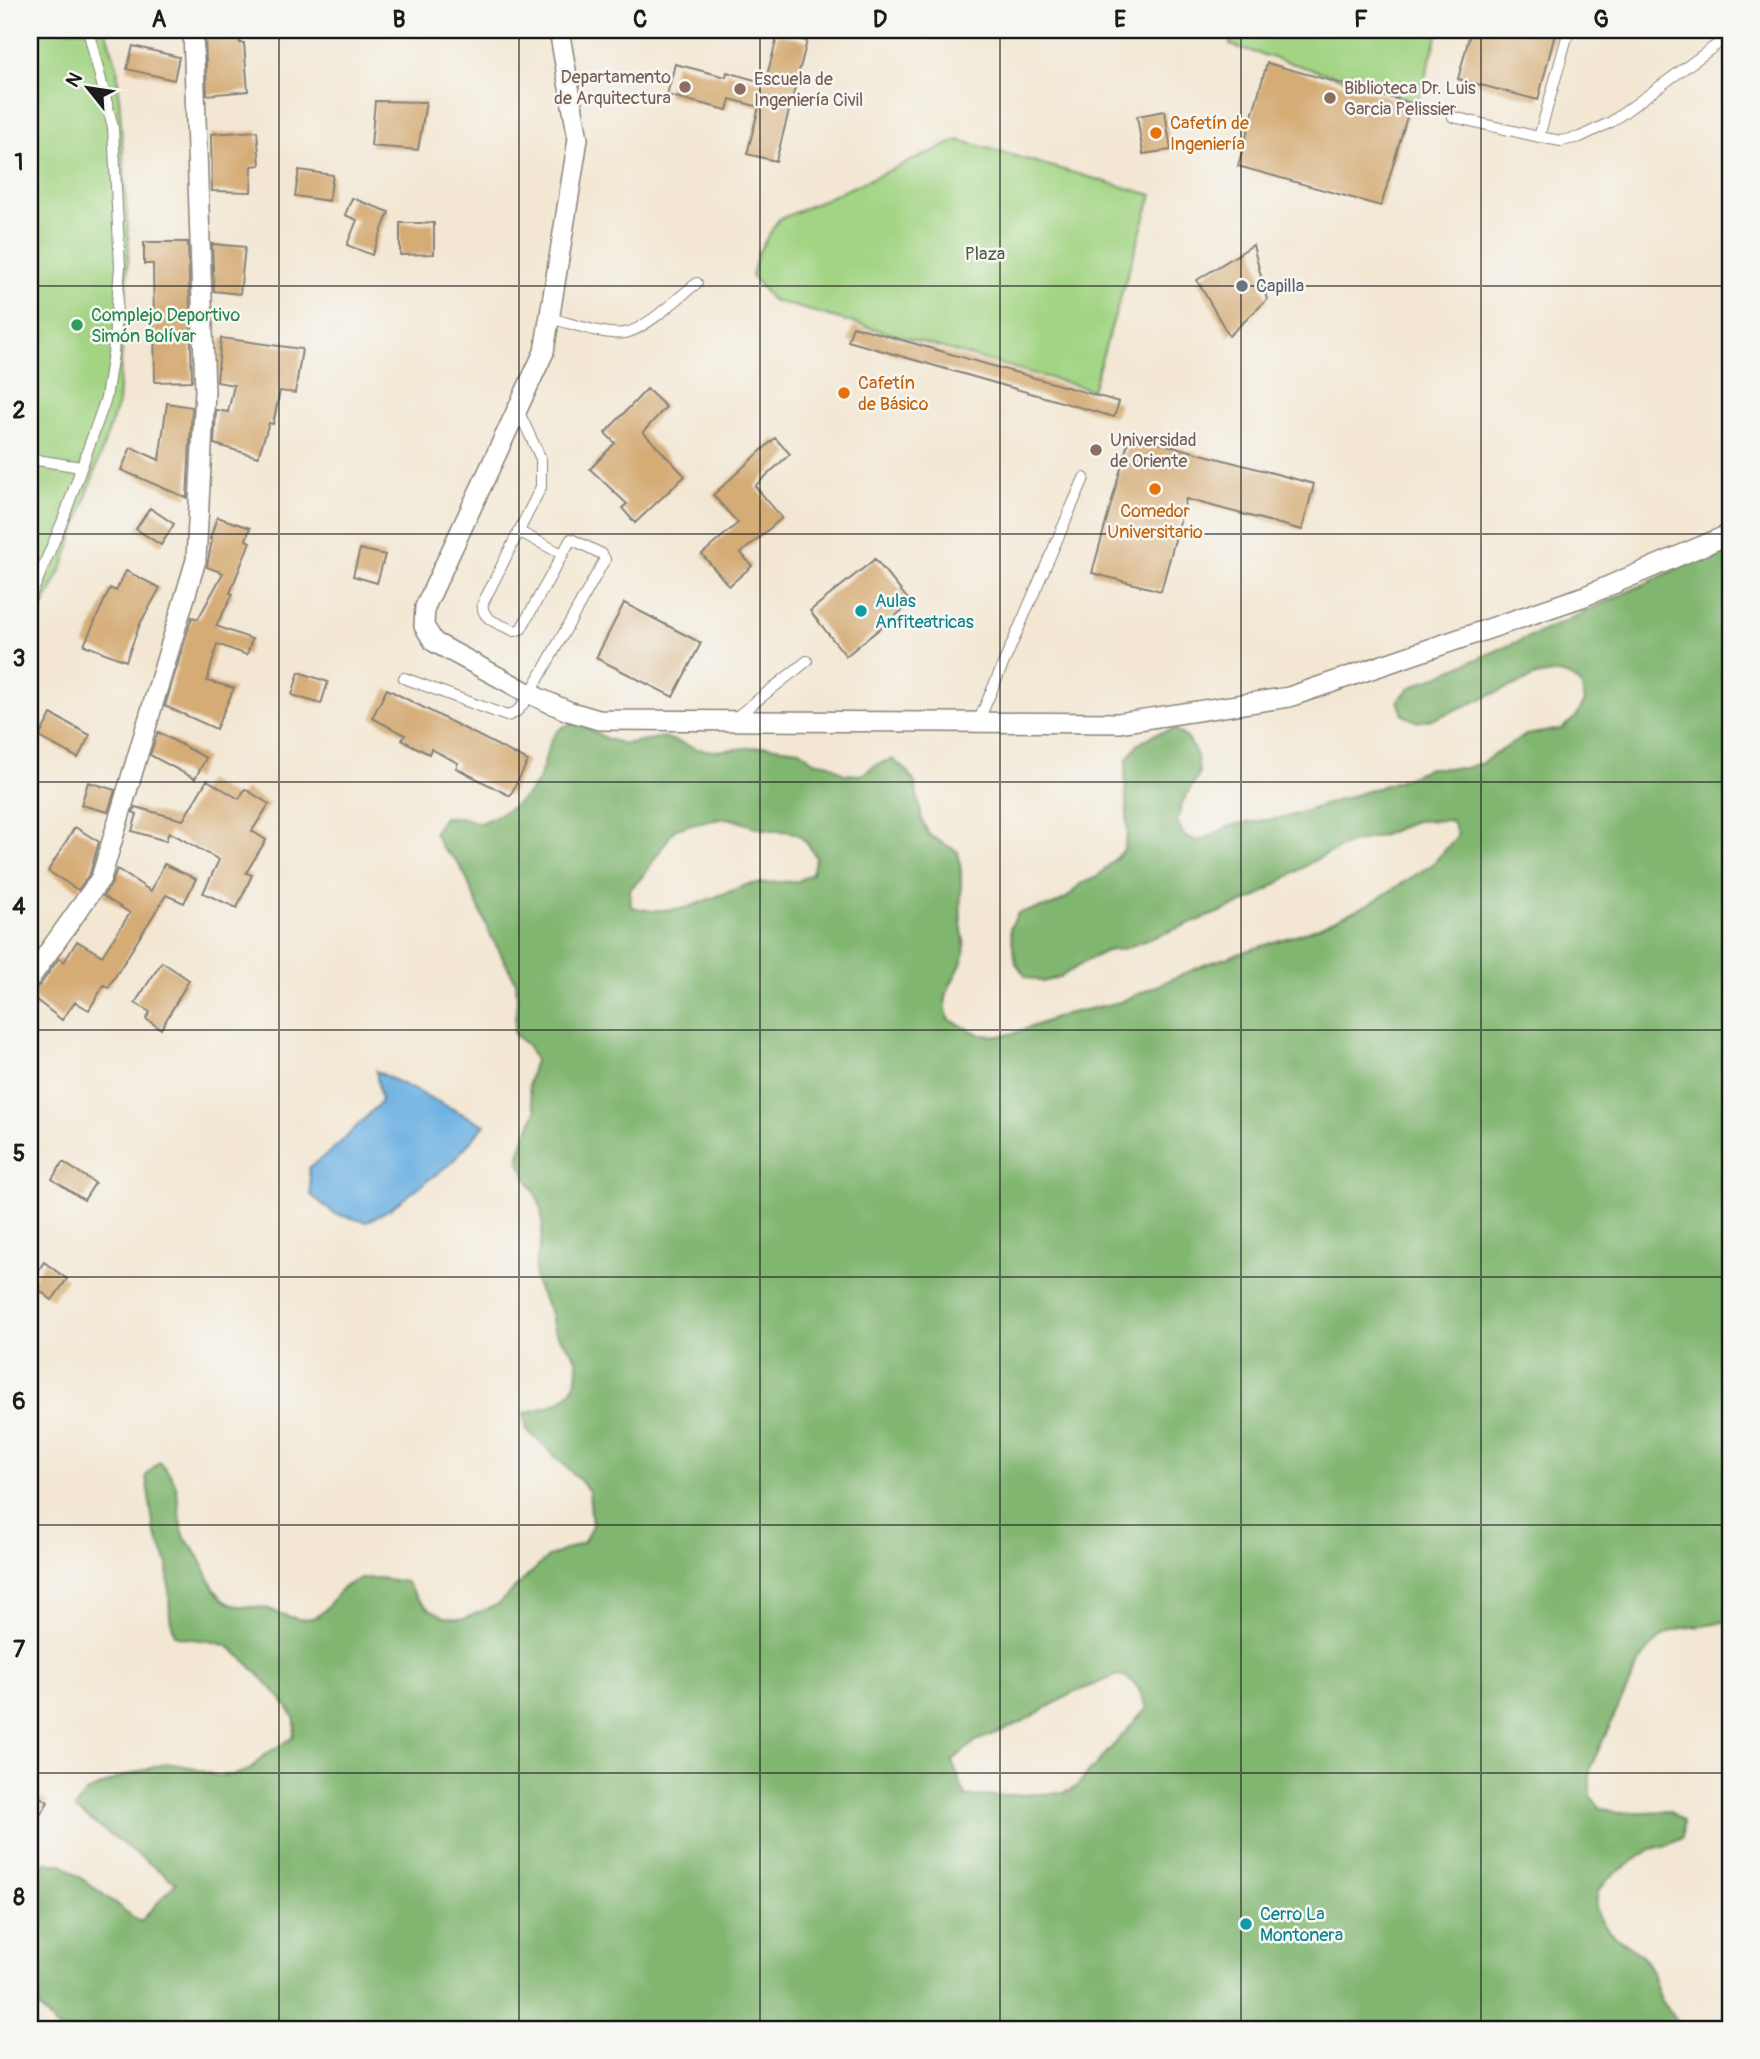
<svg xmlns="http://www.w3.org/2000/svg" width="1760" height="2059" viewBox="0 0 1760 2059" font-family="Pangolin,sans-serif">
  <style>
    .green { fill: #a2d483; stroke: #5f7850; stroke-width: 2 }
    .forest { fill: #81b671; stroke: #4e6946; stroke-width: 2; fill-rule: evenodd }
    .water { fill: #6cb0e2; stroke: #44667f; stroke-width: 2 }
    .building { fill: #d5ac76 }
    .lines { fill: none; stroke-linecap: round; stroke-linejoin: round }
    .lane-casing { stroke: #888278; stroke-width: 12 }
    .street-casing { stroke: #888278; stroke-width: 22 }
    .lane { stroke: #fff; stroke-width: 10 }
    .street { stroke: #fff; stroke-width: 19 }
    .grid { fill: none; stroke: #1c1c1c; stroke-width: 2; stroke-opacity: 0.55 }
    .education-dot { fill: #8d6e63; stroke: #f6f6f2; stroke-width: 2.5 }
    .food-dot { fill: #e8710a; stroke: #f6f6f2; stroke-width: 2.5 }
    .worship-dot { fill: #6b7280; stroke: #f6f6f2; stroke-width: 2.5 }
    .leisure-dot { fill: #2e9e5b; stroke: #f6f6f2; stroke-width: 2.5 }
    .culture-dot { fill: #0f9aa8; stroke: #f6f6f2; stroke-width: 2.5 }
    .labels { text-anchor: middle; stroke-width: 5; stroke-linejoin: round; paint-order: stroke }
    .education-label { font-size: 18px; fill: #785e54; stroke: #f6f6f2; text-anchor: start }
    .food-label { font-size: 18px; fill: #c56008; stroke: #f6f6f2; text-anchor: start }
    .park-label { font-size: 18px; fill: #4b5c40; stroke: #f6f6f2 }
    .worship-label { font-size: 18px; fill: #5b616d; stroke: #f6f6f2; text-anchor: start }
    .leisure-label { font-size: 18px; fill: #27864d; stroke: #f6f6f2; text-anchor: start }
    .culture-label { font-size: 18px; fill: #0d838f; stroke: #f6f6f2; text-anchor: start }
    .neatline { fill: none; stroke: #1c1c1c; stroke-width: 2.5 }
    .grid-label { font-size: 23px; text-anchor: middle; font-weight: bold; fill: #1c1c1c }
  </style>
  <rect width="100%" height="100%" fill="#f6f6f2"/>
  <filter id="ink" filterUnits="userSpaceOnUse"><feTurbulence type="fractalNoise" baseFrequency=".0143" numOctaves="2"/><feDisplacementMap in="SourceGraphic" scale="14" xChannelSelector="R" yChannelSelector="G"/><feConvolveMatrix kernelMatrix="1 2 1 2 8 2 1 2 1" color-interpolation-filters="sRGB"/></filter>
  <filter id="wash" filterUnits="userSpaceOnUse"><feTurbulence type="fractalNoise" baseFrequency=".00686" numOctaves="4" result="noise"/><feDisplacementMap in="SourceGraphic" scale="28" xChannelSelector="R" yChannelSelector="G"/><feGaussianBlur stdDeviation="1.57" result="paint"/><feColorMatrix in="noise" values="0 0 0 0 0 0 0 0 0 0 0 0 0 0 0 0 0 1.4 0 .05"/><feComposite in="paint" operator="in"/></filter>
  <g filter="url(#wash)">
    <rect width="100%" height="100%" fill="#f3e7d3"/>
    <path class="green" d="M30,30H105L117,65L129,248L118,403L63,566L30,633Z
      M1235,30H1439L1418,101L1230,45Z
      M958,140L1152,195L1092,390L772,300L752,276L758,253L778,220Z"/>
    <path class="forest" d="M1730,544V1620C1683,1635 1673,1614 1639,1663L1590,1768V1796L1601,1808L1617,1813L1670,1811L1683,1821L1682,1838L1668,1845L1651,1849L1609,1878L1598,1892L1595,1908L1603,1924L1615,1937L1643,1956L1651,1970L1661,2001L1683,2029H57L51,2020L30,1999V1902L34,1895L35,1878L44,1863H61L140,1922L176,1883L75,1809L84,1794L118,1778L167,1763L185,1766L217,1776L234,1775L251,1769L263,1756L293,1737C294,1732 296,1725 295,1721C293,1708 239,1652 227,1646C209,1638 194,1642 175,1635L170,1618L168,1564L154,1530L146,1476L159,1462C184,1485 175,1496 181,1525C183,1539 192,1546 199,1557C207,1571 212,1593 227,1602C239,1610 256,1604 269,1609C287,1617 312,1628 327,1607C335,1598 338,1590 349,1584C366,1574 387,1579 406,1582L417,1598L429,1609L444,1617L463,1619L497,1605L548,1557L584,1542L592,1526L589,1491L578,1478L527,1430L524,1413C546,1407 571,1404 577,1377C582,1353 565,1348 555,1331C551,1326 553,1317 550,1311C545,1301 539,1294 536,1282C533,1270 538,1258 540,1246C543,1234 543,1220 541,1208C538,1192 520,1172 519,1160C517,1151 533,1122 536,1110C525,1088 528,1082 535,1060L527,1045L514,1034L517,999L516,982L490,934L465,875L455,859L442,848L434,832L444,817H460L480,823C501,814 522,804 535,785C547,769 544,742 560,729C564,726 571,724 576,722L607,739L624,744L664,737L697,749L715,751L767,746L800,750L813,761L830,764L844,774L861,775L876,765L892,759L905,769L915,783L922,820L929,835L958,852C964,875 959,898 961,922C962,935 967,945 963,959C954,985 940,989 948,1019L981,1035L999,1036L1015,1033L1066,1014L1120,1002L1204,965L1314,929L1369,904L1433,864L1458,835L1451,820L1415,821L1383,835L1348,844L1315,860L1254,898L1236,906L1123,949L1106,951L1090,959L1060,977L1043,982L1026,977L1016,963L1010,928L1018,913L1053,905L1068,897L1080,884L1097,877L1123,851L1128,833L1125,778L1127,759L1137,745L1155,734L1175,729L1189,740L1197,756L1199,774L1182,803L1177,821L1184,836L1199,841L1232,825L1287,817L1398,781L1429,768H1465L1481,763L1526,735L1561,729L1576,717L1585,701L1581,684C1564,671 1557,671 1536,676L1436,718L1418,722L1403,715L1398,700L1411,687L1559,624ZM726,818C738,820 748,825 759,828C791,834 797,824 816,857L812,873L798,881L749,884L686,908L652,911L631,907L630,889L643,876L674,830L691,824ZM1118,1675C1137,1678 1140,1692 1147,1708L1075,1788L1063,1793L966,1797L952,1761L976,1741L1020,1723L1073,1693Z"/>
    <path class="water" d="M376,1071L485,1125L451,1163L390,1209L367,1222L335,1214L311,1195L309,1168L337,1146L381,1102Z"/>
    <g id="blocks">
      <path class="building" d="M205,30H238L240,43H244L248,91L207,95Z
        M1471,30H1556L1538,100L1458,79Z
        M778,34L807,41L776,161L747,154L759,107L730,99L727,110L667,95L675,64L726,77L727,72L765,83Z
        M133,46L179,57L174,80L127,69Z
        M1267,63L1411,103L1381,206L1238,166Z
        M375,101L426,102L418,150L371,146Z
        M1165,111L1171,150L1143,154L1137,116Z
        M257,131L260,165L252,166L251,192L212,191L211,134Z
        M299,170L333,175L329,201L295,196Z
        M352,198L389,212L372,255L347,245L357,220L345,215Z
        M400,223H434V254L400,255Z
        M144,242H188L192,381L155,382L153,264H144Z
        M212,244L245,247L240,294L214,291Z
        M1253,245L1267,300L1229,336L1197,280Z
        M853,326L1119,402L1114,417L848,341Z
        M221,338L302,349L295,393L280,391L273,424L269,423L258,457L214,444L216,410L228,412L234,385L217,382Z
        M647,389L666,407L643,432L685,476L635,523L622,508L627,504L590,469L615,443L605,433Z
        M167,403L192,407L187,498L121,470L131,447L159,460Z
        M1130,435L1314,484L1302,530L1186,499L1161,591L1092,573Z
        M775,438L790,454L755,486L782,518L741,553L752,566L729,586L702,554L738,523L713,495Z
        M150,508L174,524L161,545L136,529Z
        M217,517L250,528L246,540L250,542L230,593L233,594L216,626L252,639L247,655L217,644L207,681L234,688L216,729L165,706L192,617L198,619L223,573L207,567L212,539H210Z
        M360,549L385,555L377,583L353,576Z
        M875,559L911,603L846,656L810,611Z
        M126,571L160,588L140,624L126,661L84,645L110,588L116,591Z
        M624,603L701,643L673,697L596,658Z
        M299,672L328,682L321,704L292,695Z
        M387,689L528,761L510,796L456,768L458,763L431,749L429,754L402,740L405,735L372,718Z
        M51,714L90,735L78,758L39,737Z
        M158,732L206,758L195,779L150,755Z
        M207,780L239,799L245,789L269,804L252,831L266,840L246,873L252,875L237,908L203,893L219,860L169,832L166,841L132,831L137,814L133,812L135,807L183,820Z
        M88,782L115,790L108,812L81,805Z
        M75,827L99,842L90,873L78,890L48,871Z
        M164,864L196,879L184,903L166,895L108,988L104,985L89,1010L75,1002L62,1020L30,995V990L40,985L59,958L64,962L77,941L102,956L130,913L103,896L111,885L117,869L151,891Z
        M162,962L189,980L161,1029L146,1019L150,1012L135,1003Z
        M63,1162L95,1183L84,1200L52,1179Z
        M44,1262L67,1279L52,1300L30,1283Z
        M30,1790L48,1802L30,1831Z"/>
    </g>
  </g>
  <g filter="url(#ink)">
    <use href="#blocks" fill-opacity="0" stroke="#888278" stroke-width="2"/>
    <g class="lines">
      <g class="lane-casing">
        <path id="lane" d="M1569,30L1539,137L1561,141L1580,137L1611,122L1730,35
          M1453,117L1539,137
          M549,318C571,323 604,336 625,333C646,329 679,297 697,283
          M30,459L81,467
          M518,531L562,554
          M30,598L63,520L106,398L113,353L120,267L113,127L88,30
          M404,678L507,716C519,713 523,704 530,694L605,559L602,554L571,539L521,629L514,631C501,624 480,620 483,603L541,487V459L518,410
          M735,718L807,661
          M978,722L1084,478"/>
      </g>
      <g class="street-casing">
        <path id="street" d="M559,30L578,139L544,352L425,607L424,626L434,642L530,694L568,711L599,720L1118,723L1289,697L1585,596L1730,534
          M30,978L101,878L196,560L205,391L193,30"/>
      </g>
      <use href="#lane" class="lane"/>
      <use href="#street" class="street"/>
    </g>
  </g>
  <path class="grid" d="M279,30V2029M519,30V2029M760,30V2029M1000,30V2029M1241,30V2029M1481,30V2029M30,286H1730M30,534H1730M30,782H1730M30,1030H1730M30,1277H1730M30,1525H1730M30,1773H1730"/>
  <g class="education-dot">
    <circle cx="685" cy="87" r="7"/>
    <circle cx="740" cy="89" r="7"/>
    <circle cx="1330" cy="98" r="7"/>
    <circle cx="1096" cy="450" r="7"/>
  </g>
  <g class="food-dot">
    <circle cx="1156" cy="133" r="7"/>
    <circle cx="844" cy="393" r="7"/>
    <circle cx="1155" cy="489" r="7"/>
  </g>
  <circle class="worship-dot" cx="1242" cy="286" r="7"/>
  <circle class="leisure-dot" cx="77" cy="325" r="7"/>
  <g class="culture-dot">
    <circle cx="861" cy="611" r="7"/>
    <circle cx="1246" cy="1924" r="7"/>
  </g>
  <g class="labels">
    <g class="education-label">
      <text x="671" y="83" text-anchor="end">Departamento<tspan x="671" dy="21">de Arquitectura</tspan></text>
      <text x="754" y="85">Escuela de<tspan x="754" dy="21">Ingeniería Civil</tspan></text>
      <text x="1344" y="94">Biblioteca Dr. Luis<tspan x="1344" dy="21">Garcia Pelissier</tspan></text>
      <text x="1110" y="446">Universidad<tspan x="1110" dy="21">de Oriente</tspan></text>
    </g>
    <g class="food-label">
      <text x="1170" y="129">Cafetín de<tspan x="1170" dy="21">Ingeniería</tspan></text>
      <text x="858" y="389">Cafetín<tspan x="858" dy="21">de Básico</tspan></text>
      <text x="1155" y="517" text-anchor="middle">Comedor<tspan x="1155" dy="21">Universitario</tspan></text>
    </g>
    <g class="park-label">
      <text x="985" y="260">Plaza</text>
    </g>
    <g class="worship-label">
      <text x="1256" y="292">Capilla</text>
    </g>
    <g class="leisure-label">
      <text x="91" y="321">Complejo Deportivo<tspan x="91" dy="21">Simón Bolívar</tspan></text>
    </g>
    <g class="culture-label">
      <text x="875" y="607">Aulas<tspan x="875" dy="21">Anfiteatricas</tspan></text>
      <text x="1260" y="1920">Cerro La<tspan x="1260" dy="21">Montonera</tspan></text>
    </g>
  </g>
  <rect width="1760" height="2059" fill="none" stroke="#f6f6f2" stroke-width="77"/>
  <g transform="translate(88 88) rotate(300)" stroke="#f6f6f2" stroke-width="5" paint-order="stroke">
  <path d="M0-5L12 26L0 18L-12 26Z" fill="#1c1c1c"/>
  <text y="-10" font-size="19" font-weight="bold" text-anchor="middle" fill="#1c1c1c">N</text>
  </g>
  <rect x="38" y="38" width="1684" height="1983" class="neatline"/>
  <g class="grid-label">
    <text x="159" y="27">A</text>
    <text x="399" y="27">B</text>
    <text x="640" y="27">C</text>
    <text x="880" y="27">D</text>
    <text x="1120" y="27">E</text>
    <text x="1361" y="27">F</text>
    <text x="1601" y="27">G</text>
    <text x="19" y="170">1</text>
    <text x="19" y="418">2</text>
    <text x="19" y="666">3</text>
    <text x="19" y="914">4</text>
    <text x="19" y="1161">5</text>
    <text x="19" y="1409">6</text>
    <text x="19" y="1657">7</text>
    <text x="19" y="1905">8</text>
  </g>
</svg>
